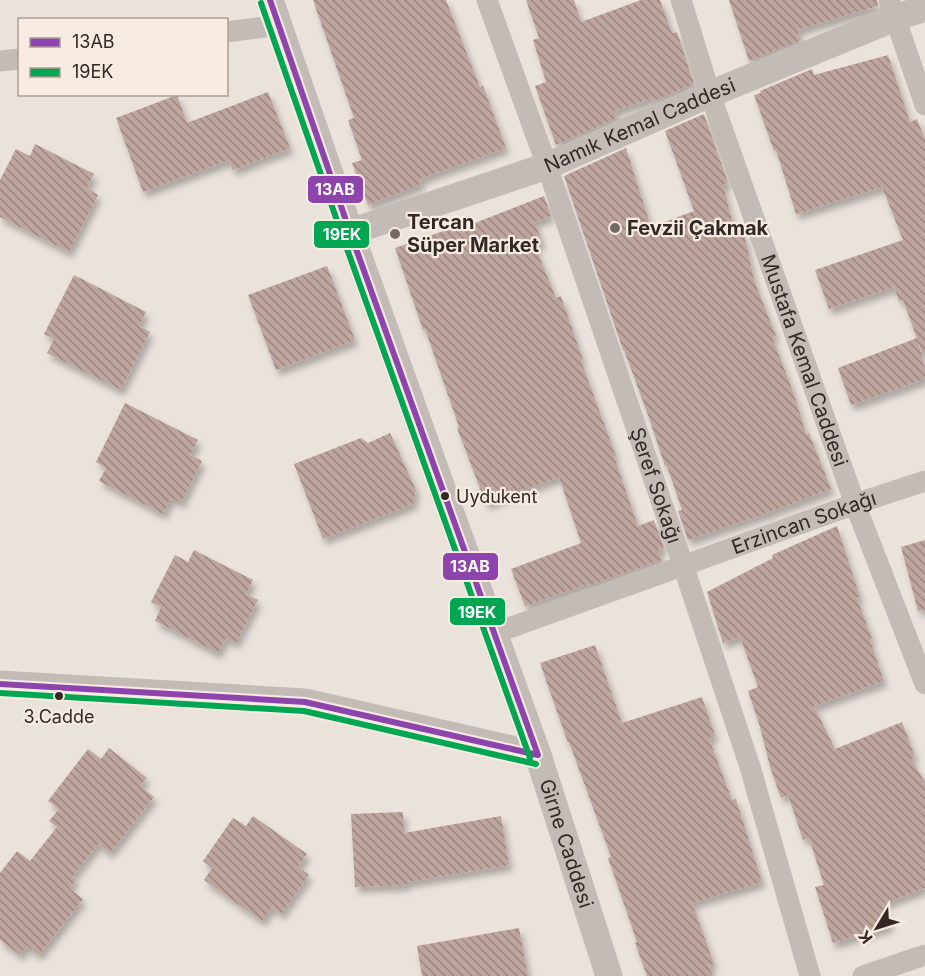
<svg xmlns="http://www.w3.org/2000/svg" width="925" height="976" viewBox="0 0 925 976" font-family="Inter,sans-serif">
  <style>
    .building { fill: url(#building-back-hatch); filter: url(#shadow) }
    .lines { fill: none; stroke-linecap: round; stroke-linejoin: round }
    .minor { stroke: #c3bbb6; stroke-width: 21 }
    .tertiary { stroke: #c3bbb6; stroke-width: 27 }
    .bus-1-casing { stroke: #f8ece2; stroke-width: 10 }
    .bus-2-casing { stroke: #f8ece2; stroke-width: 10 }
    .bus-1 { stroke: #8e44ad; stroke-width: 6 }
    .bus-2 { stroke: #00a651; stroke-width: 6 }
    .poi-dot { fill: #736965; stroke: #f8ece2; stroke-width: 2 }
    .bus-dot { fill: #332825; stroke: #f8ece2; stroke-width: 2 }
    .labels { text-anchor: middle; stroke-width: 4.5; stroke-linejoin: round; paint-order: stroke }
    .bus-label { font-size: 18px; fill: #332825; stroke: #f8ece2; text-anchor: start }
    .street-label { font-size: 20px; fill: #332825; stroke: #f8ece2 }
    .poi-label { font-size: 20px; font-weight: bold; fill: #332825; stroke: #f8ece2; text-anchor: start }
    .line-badge { stroke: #f8ece2; stroke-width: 2 }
    .badge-label { font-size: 16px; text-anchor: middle; font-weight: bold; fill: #fff }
  </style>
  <defs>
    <pattern id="building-back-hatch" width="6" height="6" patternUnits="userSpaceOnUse" patternTransform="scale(1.5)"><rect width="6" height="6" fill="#bea59e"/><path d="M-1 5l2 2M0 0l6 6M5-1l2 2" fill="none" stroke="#9b8681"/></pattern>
    <filter id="shadow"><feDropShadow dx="3.5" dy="6" stdDeviation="3" flood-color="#0004"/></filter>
  </defs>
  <rect width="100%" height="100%" fill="#eae3dc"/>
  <path class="building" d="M313,0H446L480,87L483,86L506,148L420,179L422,184L368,205L352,163L362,160L348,120L354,118Z
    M526,0H574L581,22L641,0H660L672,33L677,32L694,84L654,101L653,98L614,111L617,118L556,145L535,86L546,82L533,40L539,38Z
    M729,0H877L878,6L797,30L801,40L749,61Z
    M888,55L910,122L917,119L925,140V352H922L903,300L899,301L894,287L829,309L815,270L903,240L882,187L796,214L776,150L774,151L754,95L761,93L760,91L812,69L814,75Z
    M268,92L290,148L233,170L229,160L143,192L116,118L177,95L187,123Z
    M704,114L728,183L723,185L734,229L745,237L754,280L776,336L772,337L794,394L806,434L809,433L831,489L767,513L688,540L678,511L682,510L667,466H665L648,415L624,350H623L564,176L626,148L651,227L694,211L665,131Z
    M35,144L94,174L87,188L98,195L69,252L0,217V180L16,149L30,156Z
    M544,196L551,216L535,222L542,243L535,246L556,298L561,296L583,360L581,361L616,456H614L638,526L654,520L664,548L658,550L662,560L588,586L587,584L525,606L511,569L581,543L559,477L486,504L457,428L459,427L425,329L423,330L395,248L455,227L457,230Z
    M327,266L355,340L276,370L248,295Z
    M74,275L146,312L139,326L150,332L121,390L47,353L54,339L44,334Z
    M917,338L925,368V379L851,405L838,368Z
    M125,403L198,440L190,455L202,461L181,503L171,498L163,514L99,481L106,468L96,462Z
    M390,433L416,490L413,504L323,539L294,464L361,438L368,443Z
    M837,526L860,597L857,598L872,639L870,640L884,681L814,706L835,749L902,722L915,757L911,759L925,782V888L883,904L890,926L833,943L815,887L824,885L809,838L803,840L788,795L781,798L770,767L760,727L748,691L758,687L740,637L723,643L707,592L773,558L772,555Z
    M925,540V610L918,611L901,547Z
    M194,550L253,580L246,594L258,600L236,643L226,638L218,653L155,621L161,607L151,602L175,555L188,562Z
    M595,645L622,723L702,697L715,736L709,738L732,800L736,799L762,882L692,903L714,964L709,966L713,976H647L635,943L637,942L608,858L611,857L569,742L568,743L540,663Z
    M109,748L147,778L140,786L154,797L110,853L98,844L72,877L76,880L69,888L83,899L39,955L27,946L20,955L0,940V873L17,851L30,861L57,827L49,821L59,809L48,801L88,749L101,759Z
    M403,812L404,833L501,816L509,865L407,882V885L355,887L351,814Z
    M253,816L307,854L298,867L309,875L281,914L272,907L262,921L204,880L212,868L203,861L233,818L246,826Z
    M519,928L528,976H422L417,946Z"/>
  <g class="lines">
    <g class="minor">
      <path id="s1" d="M487,0L547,166L683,565L750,767L810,976"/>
      <path id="s2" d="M681,0L710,94L855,504L925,684"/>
      <path d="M889,0L925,105"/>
      <path d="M226,32L279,25"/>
      <path d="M0,61L20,59"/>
      <path id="s3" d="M495,633L855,504L925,481"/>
      <path d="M863,976L925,955"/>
    </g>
    <g class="tertiary">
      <path id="s4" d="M270,0L350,232L538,755L609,976"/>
      <path id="s5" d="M350,232L547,166L710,94L895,18L925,8"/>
      <path d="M0,684L305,702L538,755"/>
    </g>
    <g class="bus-1-casing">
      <path id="bus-1" d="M270,0L350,232L538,755
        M0,684L305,702L538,755"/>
    </g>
    <g class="bus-2-casing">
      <path id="bus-2" d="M261,3L342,235L530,758
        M0,693L304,711L536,764"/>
    </g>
    <use href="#bus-1" class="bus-1"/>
    <use href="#bus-2" class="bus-2"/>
  </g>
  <g class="poi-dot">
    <circle cx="615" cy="228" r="6"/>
    <circle cx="395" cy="234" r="6"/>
  </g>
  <g class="bus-dot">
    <circle cx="445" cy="496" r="5"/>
    <circle cx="59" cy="696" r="5"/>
  </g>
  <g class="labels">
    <g class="bus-label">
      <text x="456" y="503">Uydukent</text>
      <text x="59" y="723" text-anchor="middle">3.Cadde</text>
    </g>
    <g class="street-label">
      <text dy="7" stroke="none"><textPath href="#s5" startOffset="309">Namık Kemal Caddesi</textPath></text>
      <text dy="7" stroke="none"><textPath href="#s2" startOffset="381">Mustafa Kemal Caddesi</textPath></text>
      <text dy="7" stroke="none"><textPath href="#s1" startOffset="514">Şeref Sokağı</textPath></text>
      <text dy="7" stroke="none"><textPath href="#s3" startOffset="328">Erzincan Sokağı</textPath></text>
      <text dy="7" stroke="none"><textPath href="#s4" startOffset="894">Girne Caddesi</textPath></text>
    </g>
    <g class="poi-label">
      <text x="407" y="229">Tercan<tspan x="407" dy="23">Süper Market</tspan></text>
      <text x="627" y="235">Fevzii Çakmak</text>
    </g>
  </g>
  <g class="line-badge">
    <rect x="307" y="175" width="57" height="29" rx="6" fill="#8e44ad"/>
    <rect x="313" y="220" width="57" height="29" rx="6" fill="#00a651"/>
    <rect x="442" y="552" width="57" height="29" rx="6" fill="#8e44ad"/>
    <rect x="449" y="597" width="57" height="29" rx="6" fill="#00a651"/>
  </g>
  <g class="badge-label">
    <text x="335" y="195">13AB</text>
    <text x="342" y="240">19EK</text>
    <text x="470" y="572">13AB</text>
    <text x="477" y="618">19EK</text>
  </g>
  <rect x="18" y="18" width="210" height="78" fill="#f8ece2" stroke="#a99e96" stroke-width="1.5"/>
  <rect x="30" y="38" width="30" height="9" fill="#8e44ad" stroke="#a99e96" stroke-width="1.5"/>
  <text x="72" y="48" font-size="18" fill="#332825">13AB</text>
  <rect x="30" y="68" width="30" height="9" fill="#00a651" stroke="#a99e96" stroke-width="1.5"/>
  <text x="72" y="78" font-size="18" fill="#332825">19EK</text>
  <g transform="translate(877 928) rotate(232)" stroke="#f8ece2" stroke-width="4.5" paint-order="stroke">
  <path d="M0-4.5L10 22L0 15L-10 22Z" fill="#332825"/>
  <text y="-9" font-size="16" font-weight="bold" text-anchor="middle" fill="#332825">K</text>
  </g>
</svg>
